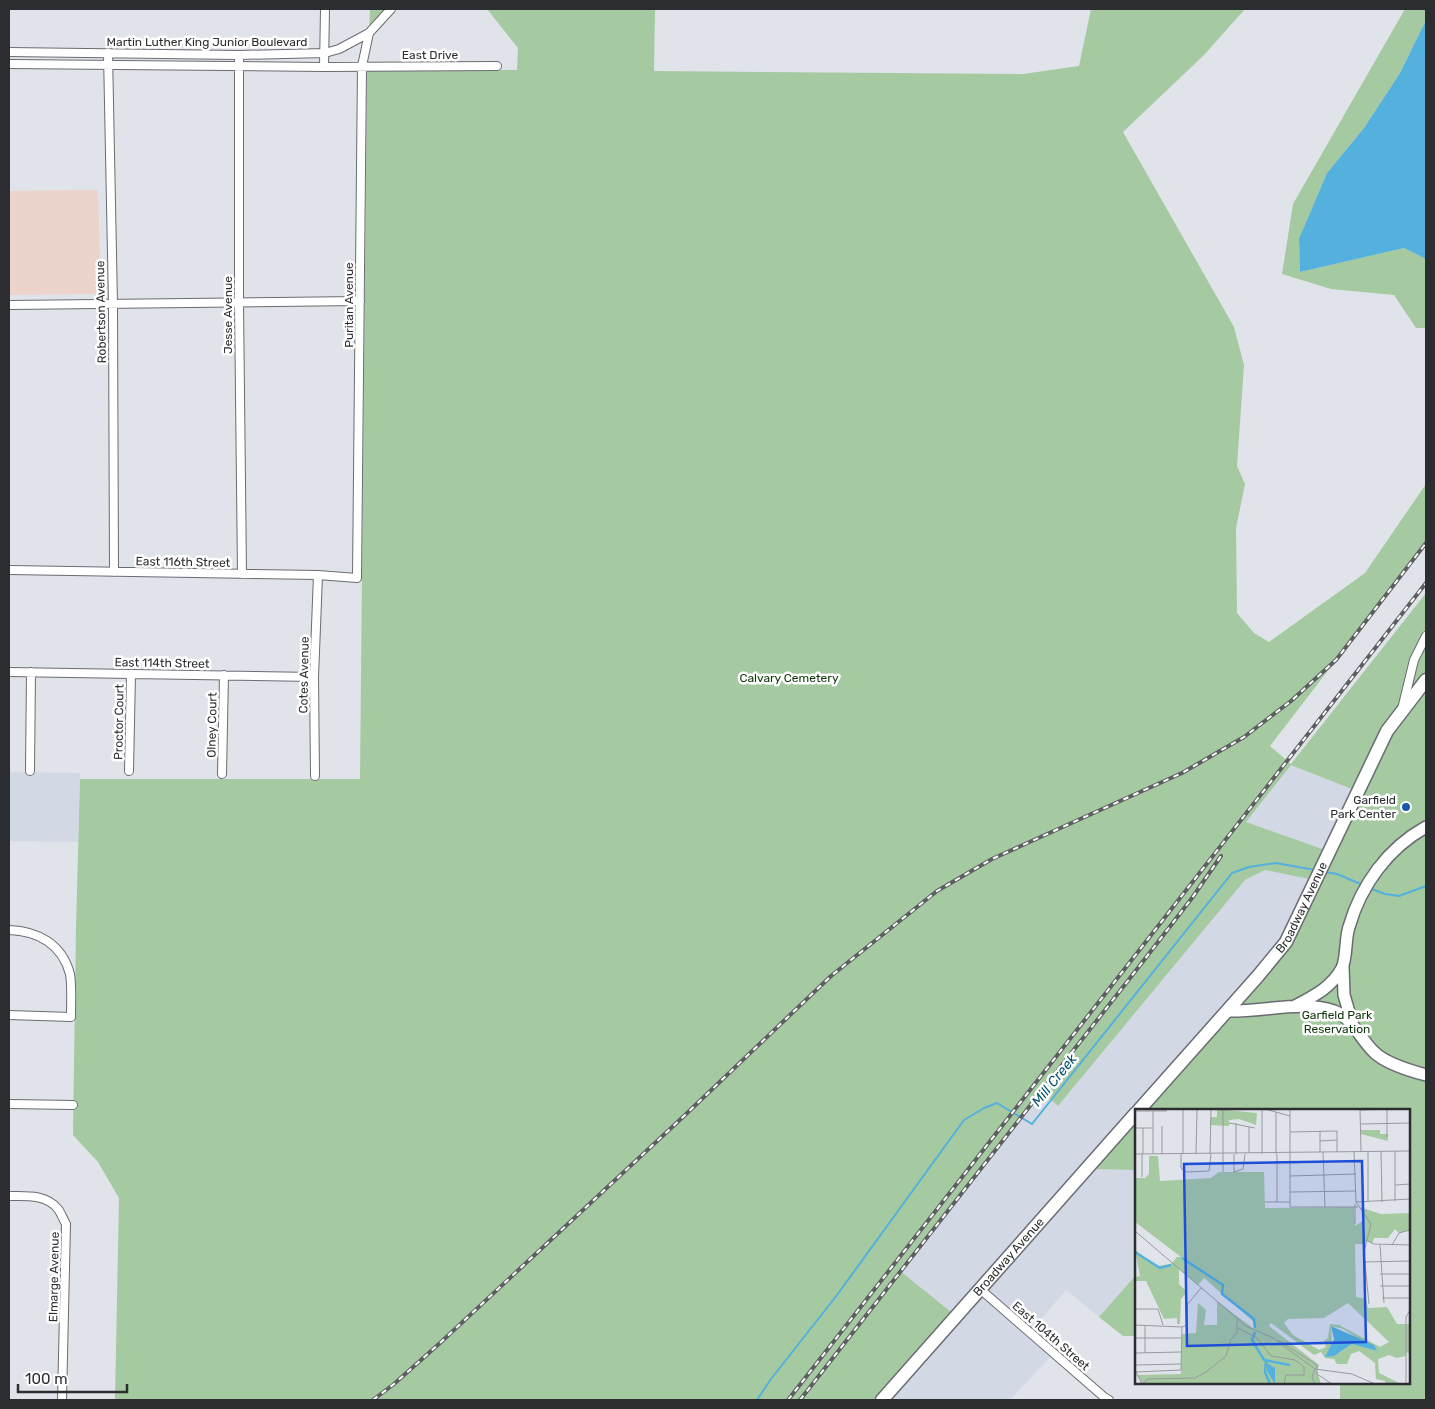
<svg xmlns="http://www.w3.org/2000/svg" width="1435" height="1409" viewBox="0 0 1435 1409" font-family="Rubik,sans-serif">
  <style>
    .built { fill: #d3d8e5 }
    .education { fill: #ecd3cb }
    .green { fill: #a5c9a1; fill-rule: evenodd }
    .water { fill: #54b0dc }
    .lines { fill: none; stroke-linecap: round; stroke-linejoin: round }
    .stream { stroke: #54b0dc; stroke-width: 2 }
    .street-casing { stroke: #6a6c72; stroke-width: 10 }
    .secondary-casing { stroke: #6a6c72; stroke-width: 14 }
    .primary-casing { stroke: #6a6c72; stroke-width: 15 }
    .street { stroke: #fff; stroke-width: 8 }
    .secondary { stroke: #fff; stroke-width: 11 }
    .primary { stroke: #fff; stroke-width: 12 }
    .rail-casing { stroke: #5d5e62; stroke-width: 4 }
    .rail { stroke: #fff; stroke-width: 2; stroke-dasharray: 5.5; stroke-linecap: butt }
    .poi-dot { fill: #1859a9; stroke: #fff; stroke-width: 2 }
    .labels { text-anchor: middle; stroke-width: 5; stroke-linejoin: round; paint-order: stroke }
    .street-label { font-size: 12px; fill: #2c2d30; stroke: #fff }
    .park-label { font-size: 12px; fill: #0d3509; stroke: #fff }
    .poi-label { font-size: 12px; fill: #2c2d30; stroke: #fff; text-anchor: end }
    .water-label { font-size: 14px; font-style: italic; fill: #055371; stroke: #fff }
    .inset-river { fill: none; stroke: #54b0dc; stroke-width: 2.5 }
    .inset-road { fill: none; stroke: #989aa0; stroke-width: 1 }
    .view { fill: #1d4ed8; fill-opacity: 0.15; stroke: #1d4ed8; stroke-width: 2.5 }
    .inset-edge { fill: none; stroke: #2c2d30; stroke-width: 2.5 }
  </style>
  <rect width="100%" height="100%" fill="#e0e3ea"/>
  <path class="built" d="M1291,764L1357,791L1329,852L1246,822Z
    M9,772L80,773L78,842L9,841Z
    M1265,870L1315,880L1286,942L1088,1169L1136,1170V1275L1099,1317L1066,1290L1030,1332L1054,1353L1010,1400H845L813,1375L1038,1088L1058,1106L1245,880Z"/>
  <path class="education" d="M98,190L101,294L9,295V191Z"/>
  <path class="green" d="M370,9H391L369,33Z
    M487,9H655L654,71L1023,74L1079,66L1091,9H1245L1204,55L1123,132L1234,327L1244,365L1237,466L1245,484L1236,528L1237,613L1254,633L1269,642L1365,573L1426,484V543L1270,746L1291,764L1426,593V1400H1340V1383H1409V1110H1139L1286,941L1314,880L1265,870L1245,880L1058,1106L1041,1091L900,1271L956,1316L882,1400H115L119,1198L98,1162L73,1135L76,927L80,779H360L367,69L517,70L518,48ZM1291,765L1357,791L1328,851L1246,822Z
    M1405,9H1426V20L1400,73L1364,128L1327,173L1299,240L1300,272L1404,248L1426,259V328H1416L1394,295L1331,289L1282,274L1293,204Z
    M1136,1113V1170L1088,1169Z
    M1136,1275V1336H1123L1099,1317Z"/>
  <path class="water" d="M1426,20V259L1404,248L1300,272L1299,239L1327,173L1364,128L1400,73Z"/>
  <g class="lines">
    <path class="stream" d="M1325,872L1337,874L1363,885
      M1369,888L1385,894L1399,896L1426,886
      M757,1400L771,1379L837,1295L964,1120L984,1108L997,1103L1032,1124L1232,873L1249,867L1276,863L1315,870"/>
    <g class="street-casing">
      <path id="street" d="M9,52L239,55L325,53L339,49L369,33L391,9
        M108,53L113,304L114,572
        M239,55V303L242,574
        M9,64L324,67L497,66
        M324,67L325,9
        M9,305L360,301
        M9,570L318,575L357,578L362,66L369,33
        M9,672L314,677
        M1403,705L1414,660L1426,636
        M30,771L31,672
        M129,771L131,674
        M222,774L224,675
        M315,776L314,677L318,575
        M9,930C38,931 62,944 70,974C72,985 71,1005 71,1017L9,1015
        M9,1104L73,1105
        M9,1196C26,1196 46,1194 58,1209C61,1213 63,1219 66,1224L62,1400
        M980,1289L1104,1397L1109,1400"/>
    </g>
    <g class="secondary-casing">
      <path id="secondary" d="M1343,967L1344,995L1352,1022
        M1295,1006C1314,996 1332,987 1342,968C1347,958 1345,938 1349,927C1361,885 1388,848 1426,827
        M1228,1011C1263,1012 1301,1000 1334,1011C1353,1018 1360,1039 1374,1052C1385,1063 1411,1071 1426,1075"/>
    </g>
    <g class="primary-casing">
      <g id="primary">
        <path id="s1" d="M1139,1110L1258,976L1286,942L1387,731L1426,680"/>
        <path id="s2" d="M882,1400L1136,1113"/>
      </g>
    </g>
    <use href="#street" class="street"/>
    <use href="#secondary" class="secondary"/>
    <use href="#primary" class="primary"/>
    <g class="rail-casing">
      <path id="rail" d="M373,1400L394,1384L440,1343L684,1116L831,976L937,891L992,859L1182,773L1244,737L1291,701L1336,660L1426,543
        M788,1400L1426,583
        M800,1400L1141,964L1192,898L1221,856"/>
    </g>
    <use href="#rail" class="rail"/>
  </g>
  <circle class="poi-dot" cx="1406" cy="807" r="5"/>
  <g class="labels">
    <g class="street-label">
      <text x="207" y="46">Martin Luther King Junior Boulevard</text>
      <text x="430" y="59">East Drive</text>
      <text transform="translate(349 305) rotate(-90)" y="4">Puritan Avenue</text>
      <text transform="translate(101 312) rotate(-91)" y="4">Robertson Avenue</text>
      <text transform="translate(228 315) rotate(-90)" y="4">Jesse Avenue</text>
      <text transform="translate(183 562) rotate(1)" y="4">East 116th Street</text>
      <text transform="translate(162 663) rotate(1)" y="4">East 114th Street</text>
      <text transform="translate(304 675) rotate(-89)" y="4">Cotes Avenue</text>
      <text transform="translate(119 722) rotate(-89)" y="4">Proctor Court</text>
      <text transform="translate(212 725) rotate(-89)" y="4">Olney Court</text>
      <text dy="4" stroke="none"><textPath href="#s1" startOffset="261">Broadway Avenue</textPath></text>
      <text dy="4" stroke="none"><textPath href="#s2" startOffset="191">Broadway Avenue</textPath></text>
      <text transform="translate(54 1277) rotate(-89)" y="4">Elmarge Avenue</text>
      <text transform="translate(1051 1336) rotate(41)" y="4">East 104th Street</text>
    </g>
    <g class="park-label">
      <text x="789" y="682">Calvary Cemetery</text>
      <text x="1337" y="1019">Garfield Park<tspan x="1337" dy="14">Reservation</tspan></text>
    </g>
    <g class="poi-label">
      <text x="1396" y="804">Garfield<tspan x="1396" dy="14">Park Center</tspan></text>
    </g>
    <g class="water-label">
      <text transform="translate(1054 1080) rotate(-51)" y="5">Mill Creek</text>
    </g>
  </g>
  <g transform="translate(1135 1109)">
    <rect width="275" height="275" fill="#e0e3ea"/>
    <path d="M82,0L122,4L121,16L104,10L94,11V17L75,16L76,8H82ZM226,21H245V25H253V32L226,25ZM14,47H23L25,72L76,69L84,63H129L130,99L219,98L220,117L228,112V102L224,98L246,105L275,104V121L264,124L260,120L253,129H239L237,135L232,131L230,135H220L221,188L231,190L233,199L252,198L262,215H275V245L271,243V247L262,249L254,246L243,250L244,264L266,275H250V272L241,270L240,254L224,242L216,245L212,255H202L199,250L190,249L186,243L179,246L136,214L134,217L184,256L182,262L186,275L7,274L2,266L46,265L47,225L61,224L63,194L71,201L69,216H82V192L119,220L120,214L69,169L63,176L44,160V175L52,183L46,190L45,215H42V209L29,210L11,172H0V168L5,167L0,140L9,150L23,157L36,155L42,148H46L0,113V69H10L14,65ZM213,194L254,233L245,238L204,216L195,215L193,229L189,232L191,238L184,241L158,226L149,214L153,210L189,209ZM196,217L208,220L242,242L217,235L204,244L197,234Z" fill="#a5c9a1" fill-rule="evenodd"/>
    <path d="M196,217L239,236L242,242L217,235L199,247L190,248L199,230ZM132,254L140,259V275L132,262Z" fill="#54b0dc"/>
    <path class="inset-river" d="M0,143L25,159L36,156M47,149L88,176L87,185L119,210L120,219M120,223L117,231L129,251L155,256M131,252L130,263L135,275"/>
    <path class="inset-road" d="M48,0V45M130,0L155,7M155,0V44M225,0L226,42M252,0V28M225,1L250,0M0,2H32M94,14L120,19M226,15L275,14M0,19H18M185,22V43M155,23L202,22V43M185,32L202,31M233,42V93M246,42L247,93M260,42V92M188,43L190,98M219,43L221,93L236,115L229,143L234,195M114,44V18M155,44V98H223M0,45L275,42M7,45V68M8,45V19M18,45V2M27,45V17M46,45V59L51,63L74,62L76,45M61,45L62,0M75,45L76,0M99,45V63L108,60L110,45M101,45V14M127,45V0M141,45V3M142,45V93M88,63V0M155,67L221,65M260,76L275,75M155,83L221,82M130,93H155M221,93L275,90M220,95V115M0,122L111,217L138,229L180,260L217,265L240,275M231,131L239,135L275,136M245,136L249,194M257,136L264,124L275,121M229,153L275,152M245,165H275M245,177H275M247,189H275M0,200H23L28,216M0,216L47,218M10,216V244M47,218L52,216V196L66,179M103,219L122,229L136,247L160,251L169,258V266H151L149,275M0,229H46M143,231L182,256V265L197,275M0,244L46,243M0,256L46,255M180,260L177,268L180,275M0,261L7,275M1,263L46,261L47,218M8,275L12,270L60,269L71,263L91,247L95,232L102,223V210M10,275H53M271,275V208L275,201"/>
    <path class="view" d="M227,52L231,233L52,237L49,55Z"/>
    <rect width="275" height="275" class="inset-edge"/>
  </g>
  <rect width="1435" height="1409" fill="none" stroke="#2c2d30" stroke-width="20"/>
  <path d="M18 1384v8h109v-8" fill="none" stroke="#2c2d30" stroke-width="2.5"/>
  <text x="25" y="1384" font-size="15" fill="#2c2d30" stroke="#ffffff" stroke-width="4" paint-order="stroke">100 m</text>
</svg>
